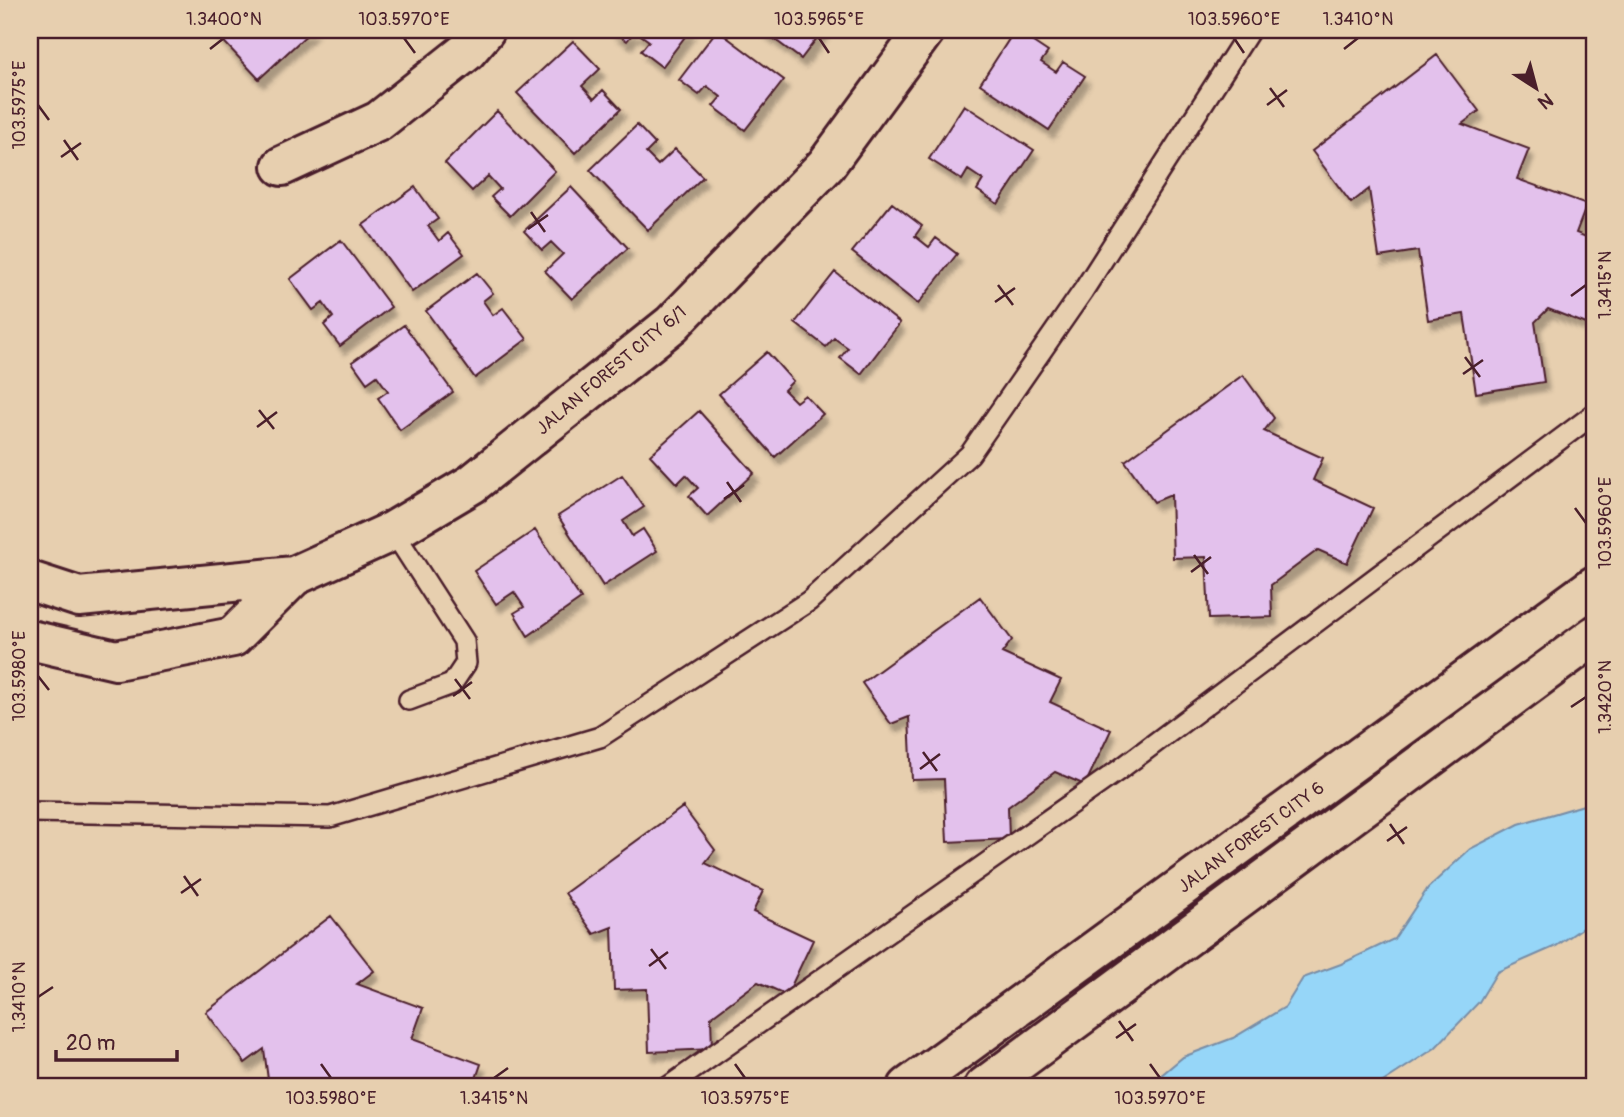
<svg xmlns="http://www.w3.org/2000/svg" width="1624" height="1117" viewBox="0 0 1624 1117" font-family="Pangolin,sans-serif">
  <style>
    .water { fill: #96d6f8; stroke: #788da6; stroke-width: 2 }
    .building { fill: #e3c1ec; stroke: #4a1f2b; stroke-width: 2; filter: url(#shadow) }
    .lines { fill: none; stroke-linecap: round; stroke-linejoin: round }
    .service-casing { stroke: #4a1f2b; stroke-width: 24 }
    .minor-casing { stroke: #4a1f2b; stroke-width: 44 }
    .tertiary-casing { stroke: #4a1f2b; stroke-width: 44 }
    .service { stroke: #e7cfaf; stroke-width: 19 }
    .minor { stroke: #e7cfaf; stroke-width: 38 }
    .tertiary { stroke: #e7cfaf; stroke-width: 38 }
    .ticks { fill: none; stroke: #4a1f2b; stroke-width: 2.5 }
    .labels { text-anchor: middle; stroke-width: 7; stroke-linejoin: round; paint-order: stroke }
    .street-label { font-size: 18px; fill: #4a1f2b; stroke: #e7cfaf }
    .neatline { fill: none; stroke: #4a1f2b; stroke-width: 2.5 }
    .ticks-label { font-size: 18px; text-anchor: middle; fill: #4a1f2b }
  </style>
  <defs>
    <filter id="shadow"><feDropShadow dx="4.5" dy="8" stdDeviation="2" flood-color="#0004"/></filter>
  </defs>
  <rect width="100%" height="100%" fill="#e7cfaf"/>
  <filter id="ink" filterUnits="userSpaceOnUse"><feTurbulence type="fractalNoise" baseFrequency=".0143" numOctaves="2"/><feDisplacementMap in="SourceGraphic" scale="14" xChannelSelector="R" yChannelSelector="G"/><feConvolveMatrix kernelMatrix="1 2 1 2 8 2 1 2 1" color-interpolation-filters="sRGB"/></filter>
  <g filter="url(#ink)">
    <path class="water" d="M1594,797V920L1556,946L1497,972L1479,1002L1435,1048L1375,1087H1147L1183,1057L1233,1038L1285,1007L1303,978L1341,964L1394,939L1428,888L1470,849L1519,824L1587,804Z"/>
    <path class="building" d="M213,30H312L259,79Z
      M612,30H690L662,67L641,51L649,41L635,31L627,41Z
      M717,30L784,80L745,130L713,106L721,97L707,86L699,95L679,80Z
      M762,30H823L801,59Z
      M1015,30L1048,52L1041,62L1056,72L1063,62L1085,76L1049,130L980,84Z
      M573,41L600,69L582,86L594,99L603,90L621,109L575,153L517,93Z
      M1437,55L1479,111L1462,124L1529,149L1517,179L1587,204L1576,233L1594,240V327L1548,309L1535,322L1544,382L1476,393L1464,314L1428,320L1418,251L1379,257L1369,189L1351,203L1312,151Z
      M964,105L1034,150L998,204L977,190L983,180L968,170L962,180L929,159Z
      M497,111L555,171L510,216L491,197L500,189L488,176L472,191L445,163Z
      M637,125L655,144L646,153L658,165L675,149L703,177L648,230L590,170Z
      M415,187L438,219L428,226L439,241L448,233L464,254L412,292L363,225Z
      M571,187L628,248L572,299L545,271L563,254L551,242L542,250L524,231Z
      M892,203L922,226L915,236L929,247L936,238L957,254L918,304L852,252Z
      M341,240L391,307L340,346L324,325L333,317L323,303L313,310L290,279Z
      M835,272L900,323L861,374L840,358L848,348L834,338L826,347L795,323Z
      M477,273L493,293L483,301L493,315L503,308L527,339L475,378L426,311Z
      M404,325L453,392L400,430L378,398L388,391L377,376L367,383L352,362Z
      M767,352L793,381L784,390L796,402L805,395L823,414L775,457L719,394Z
      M1243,375L1274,418L1264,431L1323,458L1313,480L1373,508L1347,563L1318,550L1271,585L1272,617L1209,619L1206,557L1173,558L1171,495L1154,502L1125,461Z
      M699,411L754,473L707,516L689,496L698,488L686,475L677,484L650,455Z
      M622,475L644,507L623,521L632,536L643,529L657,551L603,586L558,516Z
      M535,530L581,599L528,636L514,613L524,607L514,592L496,604L474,571Z
      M980,597L1012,640L1002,653L1061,680L1050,702L1111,730L1085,785L1055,772L1008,807L1009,839L947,842L944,779L912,780L909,717L891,724L862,683Z
      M683,807L715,850L705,863L763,891L753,912L813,940L787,995L758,982L711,1017L712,1049L649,1052L647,989L614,990L612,927L594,934L565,893Z
      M331,916L374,971L357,984L423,1008L412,1039L481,1064L473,1087H269L264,1049L245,1063L206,1012Z"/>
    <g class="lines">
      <g class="service-casing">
        <path id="service" d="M393,531L464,641L466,663L452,684L409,700
          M30,812L330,817L600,737L809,601L970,454L1083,291L1250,30
          M668,1087L1119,770L1594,414"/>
      </g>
      <g class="minor-casing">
        <path id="minor" d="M282,166L379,121L466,52L485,30
          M30,581L79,597L294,576L393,531L472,484L672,324L826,165L925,30
          M30,640L116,660L233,637L294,576"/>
      </g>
      <g class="tertiary-casing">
        <path id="tertiary" d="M908,1087L1594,586
          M984,1087L1594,636"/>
      </g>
      <use href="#service" class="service"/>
      <use href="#minor" class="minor"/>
      <use href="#tertiary" class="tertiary"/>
    </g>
  </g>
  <path class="ticks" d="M404,38L415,53M819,38L829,53M1234,38L1244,53M210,49L224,38M1344,49L1358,38M1270,88L1284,107M38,105L49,120M1267,105L1287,90M64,140L78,160M61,157L81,143M531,212L545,232M528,229L548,215M998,285L1013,305M1571,296L1586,285M995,302L1015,288M1465,357L1480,377M1463,374L1483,360M259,410L274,429M257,427L277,412M727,482L741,502M724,499L744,485M1575,508L1586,523M1194,555L1208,574M1191,572L1211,557M38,676L49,690M455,679L470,699M453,696L472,682M1571,707L1586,697M923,752L937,771M920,769L940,754M1390,824L1404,844M1387,841L1407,827M184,876L198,896M181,893L201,879M651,949L666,969M649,966L668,952M38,997L53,987M1119,1021L1133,1041M1116,1038L1136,1024M321,1064L331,1078M735,1064L745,1078M1150,1064L1160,1078M494,1078L508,1068"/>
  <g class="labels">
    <g class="street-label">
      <text transform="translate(611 370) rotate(-40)" y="6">JALAN FOREST CITY 6/1</text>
      <text transform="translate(1251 837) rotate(-36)" y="6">JALAN FOREST CITY 6</text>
    </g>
  </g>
  <rect width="1624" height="1117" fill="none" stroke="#e7cfaf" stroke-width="77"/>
  <g transform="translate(1536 88) rotate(144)" stroke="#e7cfaf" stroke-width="5" paint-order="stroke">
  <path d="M0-5L12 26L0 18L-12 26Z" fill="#4a1f2b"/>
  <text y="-10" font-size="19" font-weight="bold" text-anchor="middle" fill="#4a1f2b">N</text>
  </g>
  <path d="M56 1050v10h121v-10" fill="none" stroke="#4a1f2b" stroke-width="3.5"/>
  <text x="66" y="1050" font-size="21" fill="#4a1f2b" stroke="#e7cfaf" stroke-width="5" paint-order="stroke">20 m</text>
  <rect x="38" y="38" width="1548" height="1040" class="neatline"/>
  <g class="ticks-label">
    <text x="224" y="25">1.3400°N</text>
    <text x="404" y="25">103.5970°E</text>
    <text x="819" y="25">103.5965°E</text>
    <text x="1234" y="25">103.5960°E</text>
    <text x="1358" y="25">1.3410°N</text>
    <text transform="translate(19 105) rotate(-90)" y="6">103.5975°E</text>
    <text transform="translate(1605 285) rotate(-90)" y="6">1.3415°N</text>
    <text transform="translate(1605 523) rotate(-90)" y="6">103.5960°E</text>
    <text transform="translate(19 676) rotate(-90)" y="6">103.5980°E</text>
    <text transform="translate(1605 697) rotate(-90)" y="6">1.3420°N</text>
    <text transform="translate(19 997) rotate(-90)" y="6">1.3410°N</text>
    <text x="331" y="1104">103.5980°E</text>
    <text x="494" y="1104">1.3415°N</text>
    <text x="745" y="1104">103.5975°E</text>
    <text x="1160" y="1104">103.5970°E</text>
  </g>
</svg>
